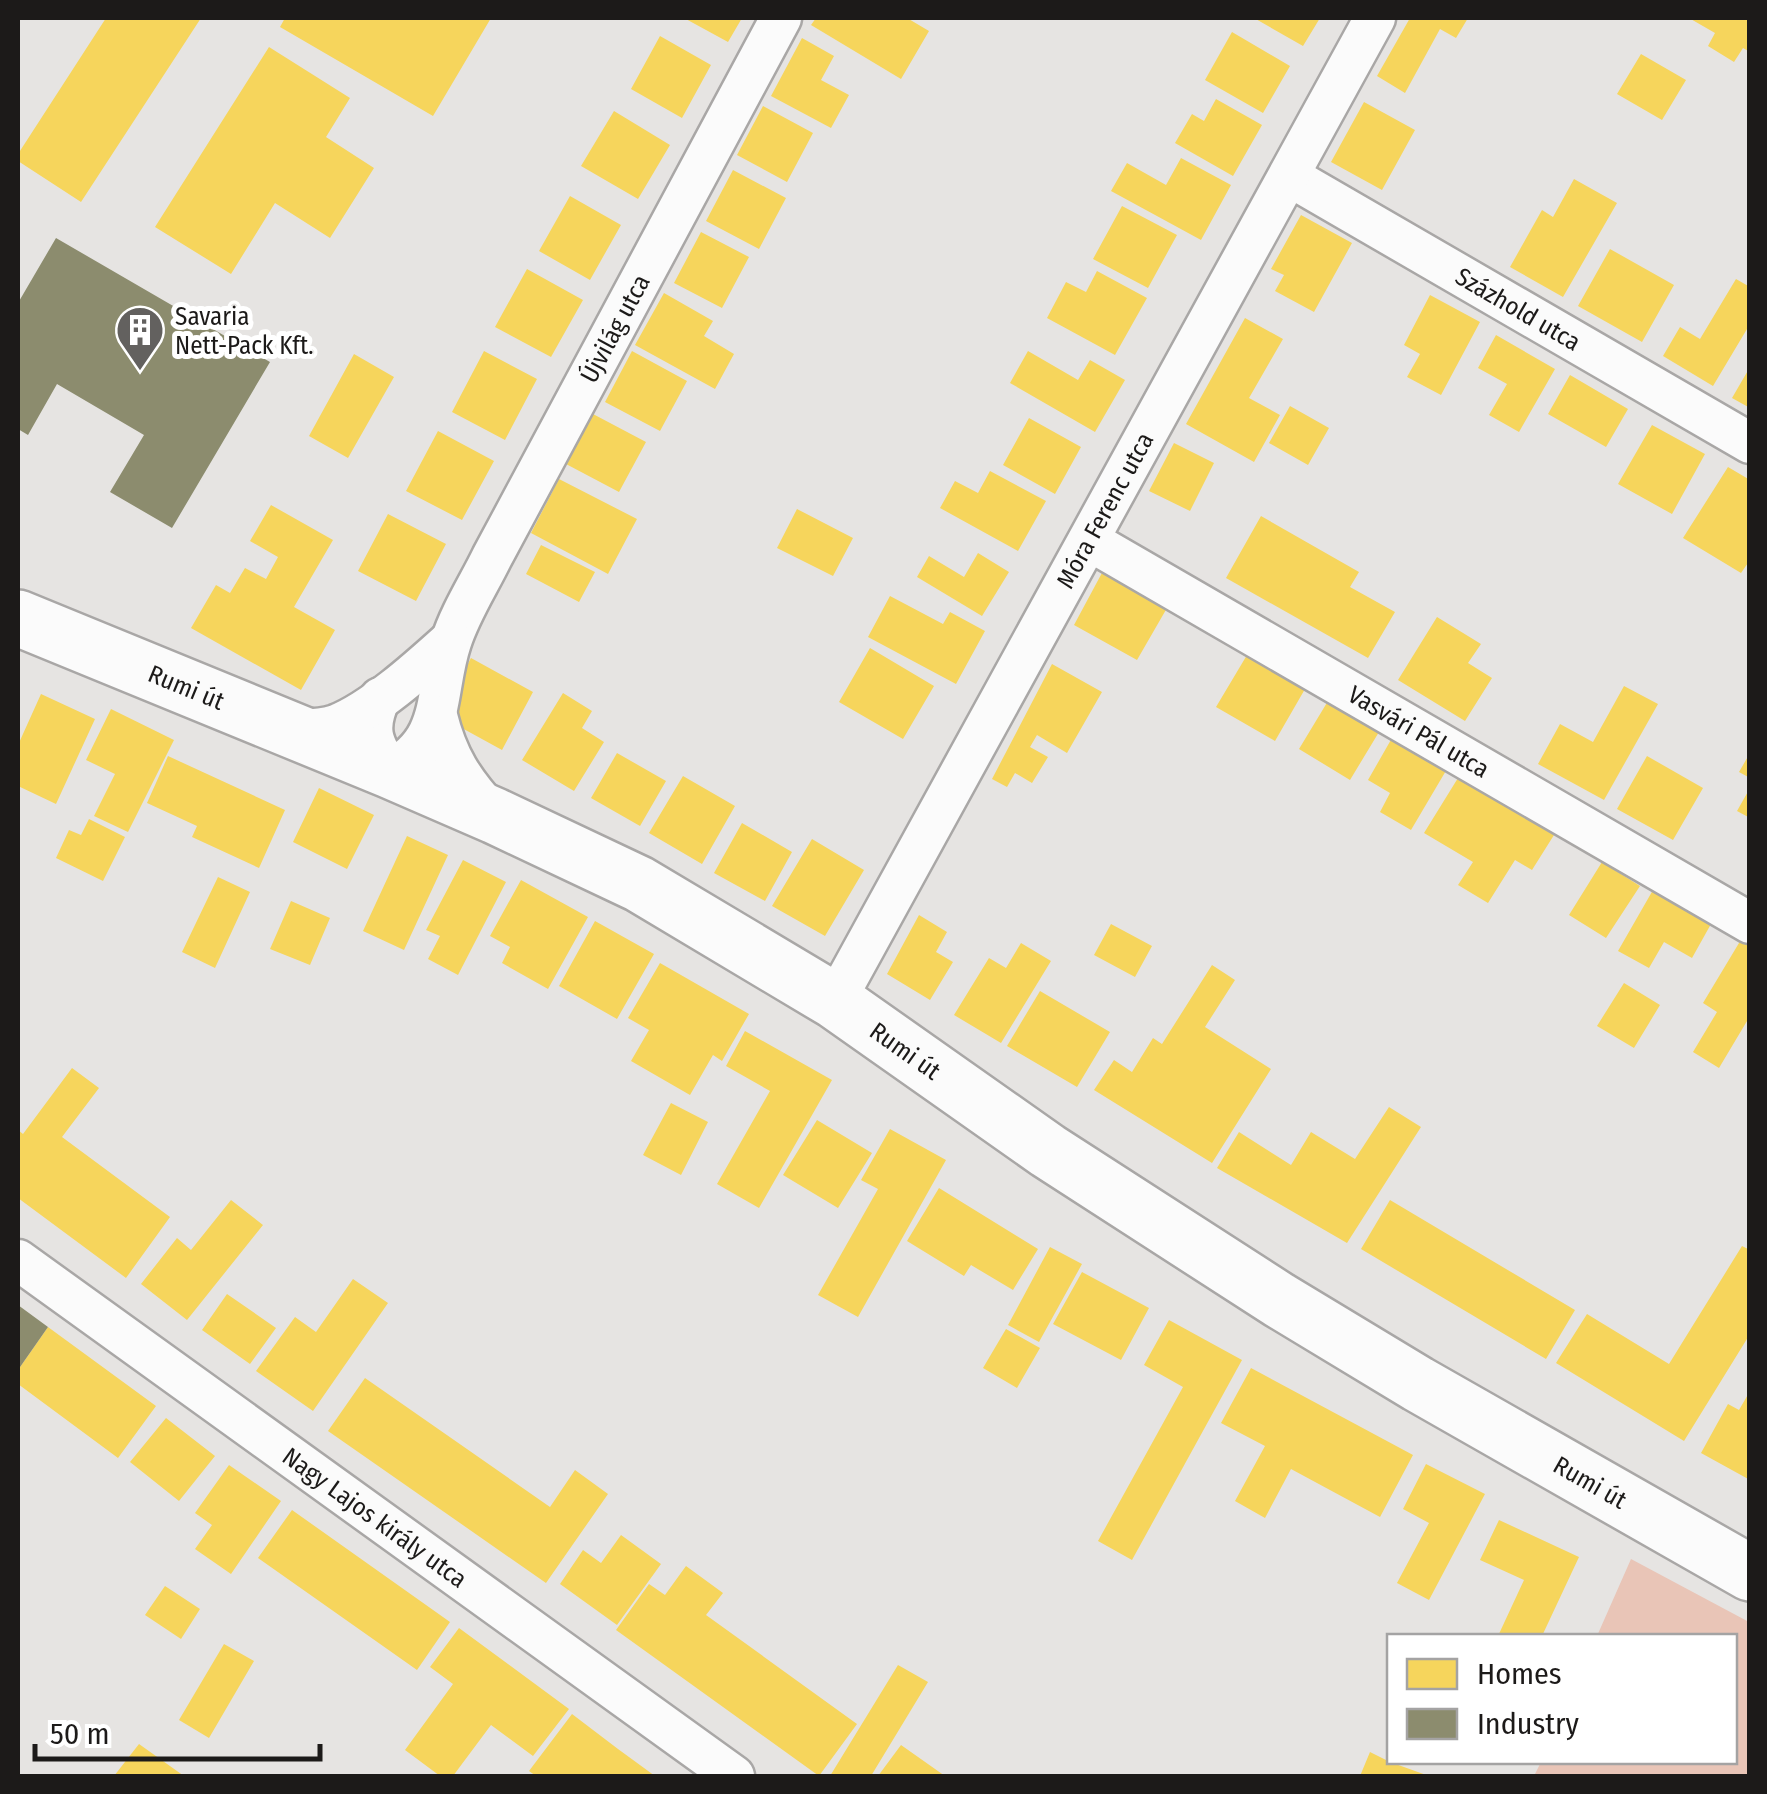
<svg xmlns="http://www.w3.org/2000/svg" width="1767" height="1794" viewBox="0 0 1767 1794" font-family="'Fira Sans Condensed',sans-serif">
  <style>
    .green { fill: #e9c5b7 }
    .homes { fill: #f6d55c }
    .industry { fill: #8c8c6e }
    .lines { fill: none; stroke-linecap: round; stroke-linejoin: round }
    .street-casing { stroke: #a9a7a6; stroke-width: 45 }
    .secondary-casing { stroke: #a9a7a6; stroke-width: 60 }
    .street { stroke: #fbfbfb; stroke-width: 40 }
    .secondary { stroke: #fbfbfb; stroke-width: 55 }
    .labels { text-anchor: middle; stroke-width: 10; stroke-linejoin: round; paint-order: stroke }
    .street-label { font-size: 25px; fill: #1c1a19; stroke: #fff }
    .poi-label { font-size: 25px; fill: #1c1a19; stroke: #fff; text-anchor: start }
  </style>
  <rect width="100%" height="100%" fill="#e6e4e2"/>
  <path class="green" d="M1631,1559L1749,1622V1776H1534L1541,1762H1734V1636H1597Z"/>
  <path class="homes" d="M106,18H201L81,202L18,161V154Z
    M285,18H491L433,116L280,27Z
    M684,18H742L728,42Z
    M816,18H907L929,31L901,79L811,25Z
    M1254,18H1320L1303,46Z
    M1410,18H1468L1456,38L1440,29L1405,93L1377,76Z
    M1689,18H1750V52L1743,48L1734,62L1708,46L1715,33Z
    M1232,32L1290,66L1263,113L1205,80Z
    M660,36L711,65L682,118L631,89Z
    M802,38L834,56L821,80L849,95L831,128L771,96Z
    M269,47L350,98L326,137L374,168L330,238L275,203L231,274L155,227Z
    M1641,54L1686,80L1662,120L1617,94Z
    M1216,99L1262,125L1233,176L1175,143L1192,114L1204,121Z
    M1364,102L1415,130L1382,190L1331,162Z
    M763,106L813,133L787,182L737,155Z
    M614,111L670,145L638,199L581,166Z
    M1181,158L1231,185L1201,240L1111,191L1127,163L1166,185Z
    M733,170L786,198L759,249L706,221Z
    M1574,179L1617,203L1563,297L1510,267L1542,210L1553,217Z
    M570,196L621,225L590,280L539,251Z
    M1122,206L1177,235L1148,288L1093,259Z
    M1301,215L1352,243L1314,312L1275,291L1284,275L1271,269Z
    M701,232L749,257L722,308L674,283Z
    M1610,249L1674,285L1642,342L1578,306Z
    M527,269L583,300L551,357L495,327Z
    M1097,271L1147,298L1115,355L1047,318L1066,282L1086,292Z
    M1736,279L1750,287V324L1713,386L1663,356L1680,327L1700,339Z
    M664,293L713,321L704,336L734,354L715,389L635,345Z
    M1430,295L1480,322L1441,395L1407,377L1420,354L1404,345Z
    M1245,318L1283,339L1249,398L1280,415L1254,462L1186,424Z
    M1496,335L1555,369L1519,432L1489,415L1507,384L1478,368Z
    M484,351L537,379L505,440L452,412Z
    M632,351L687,381L660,431L605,402Z
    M1028,351L1078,380L1090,360L1125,380L1095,432L1010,383Z
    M354,354L394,377L348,458L309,436Z
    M1750,367V408L1732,398Z
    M1570,375L1628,409L1606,447L1548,414Z
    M1290,406L1329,428L1308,465L1269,443Z
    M593,414L646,442L619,492L566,464Z
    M1029,418L1081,447L1055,494L1003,465Z
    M1652,425L1705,454L1672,514L1618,484Z
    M438,431L494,461L462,520L406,491Z
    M1174,443L1214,463L1190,511L1149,491Z
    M1728,467L1750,480V560L1741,573L1683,538Z
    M990,471L1046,501L1018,551L940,508L955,481L978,493Z
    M559,479L637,519L608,574L531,533Z
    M271,505L333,540L294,607L335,630L301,690L191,628L216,585L230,593L245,568L266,579L278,557L250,541Z
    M797,509L853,538L833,576L777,548Z
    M388,514L446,544L416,601L358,571Z
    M1261,516L1359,572L1350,587L1395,612L1368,658L1226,578Z
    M541,545L595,572L579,602L526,574Z
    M978,553L1009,572L982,616L917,577L929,556L964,577Z
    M1103,571L1167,608L1137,660L1074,625Z
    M890,596L943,624L950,612L985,631L956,684L868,637Z
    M1437,617L1481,644L1468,663L1492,678L1465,721L1398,680Z
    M870,648L934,686L903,739L839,702Z
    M1247,655L1305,689L1275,741L1216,707Z
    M471,658L533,692L502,750L440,716Z
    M1052,664L1102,692L1067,753L1037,735L1030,747L1048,757L1032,783L1015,773L1007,787L992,779Z
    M1624,686L1658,704L1604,800L1538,764L1560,724L1593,742Z
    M563,693L592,711L582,728L604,742L574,791L522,760Z
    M41,694L95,719L56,804L18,786V745Z
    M1328,701L1379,732L1350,780L1299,749Z
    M111,709L174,740L128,832L94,816L115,774L86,760Z
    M1392,738L1447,769L1411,830L1380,812L1390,793L1368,780Z
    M617,753L666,781L640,826L591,798Z
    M1750,753V778L1739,772Z
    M168,756L285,810L259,868L192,837L197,826L147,803Z
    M1647,756L1703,788L1673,840L1617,809Z
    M683,776L735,806L702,864L649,833Z
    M1458,778L1554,835L1532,870L1515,860L1488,903L1458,885L1473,862L1424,833Z
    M319,788L374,815L347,869L293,842Z
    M1750,788V818L1737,811Z
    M89,819L125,837L103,881L56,858L69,830L81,835Z
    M742,823L792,852L765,901L714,873Z
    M407,836L448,855L404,950L363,931Z
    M812,839L864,870L825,936L772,906Z
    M463,860L506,882L458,975L428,959L440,936L426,930Z
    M1602,862L1640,886L1606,938L1569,915Z
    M218,877L250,892L215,968L182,952Z
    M521,880L588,917L548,989L502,963L510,947L490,936Z
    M1653,890L1711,924L1692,958L1664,942L1649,968L1618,951Z
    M291,901L330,918L310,965L270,949Z
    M919,915L947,932L936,952L953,962L930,1000L887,974Z
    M595,921L654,954L617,1019L559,986Z
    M1111,924L1152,946L1135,977L1094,955Z
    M1742,938L1750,943V1016L1719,1068L1693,1052L1717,1012L1703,1003Z
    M1021,943L1051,961L1001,1043L954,1015L989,958L1006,968Z
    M660,963L749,1014L722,1061L713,1055L690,1095L631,1061L649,1030L628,1018Z
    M1212,965L1235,980L1205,1027L1271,1069L1212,1163L1094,1090L1114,1060L1132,1072L1153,1038L1162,1044Z
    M1624,983L1660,1005L1634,1048L1597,1026Z
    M1040,991L1110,1032L1077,1087L1007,1046Z
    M745,1031L832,1080L759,1208L717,1184L770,1091L726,1066Z
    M72,1068L99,1088L62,1137L170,1217L126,1278L18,1198V1130L23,1134Z
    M671,1103L708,1122L681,1175L643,1155Z
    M1389,1107L1421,1127L1347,1243L1217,1168L1239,1132L1291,1165L1311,1132L1355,1159Z
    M817,1120L872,1153L838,1208L783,1175Z
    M890,1129L946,1160L858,1317L818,1295L878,1189L861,1180Z
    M939,1188L1038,1249L1013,1290L971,1265L964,1276L907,1241Z
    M231,1200L263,1225L187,1320L141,1284L177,1238L191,1250Z
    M1390,1200L1575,1310L1546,1359L1361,1249Z
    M1742,1246L1750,1250V1334L1684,1441L1556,1363L1587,1314L1669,1364Z
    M1050,1247L1082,1264L1039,1342L1008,1325Z
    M1082,1272L1149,1308L1121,1360L1053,1324Z
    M353,1279L388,1303L313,1411L256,1371L295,1317L316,1332Z
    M227,1294L276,1328L250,1364L202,1330Z
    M1169,1320L1242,1360L1132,1560L1098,1541L1183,1387L1144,1365Z
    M48,1327L156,1406L118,1458L18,1384V1370Z
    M1006,1329L1040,1348L1017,1388L983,1368Z
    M1251,1368L1413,1455L1380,1517L1291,1469L1265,1518L1235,1501L1265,1446L1221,1423Z
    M365,1378L550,1507L575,1470L608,1494L546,1583L328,1431Z
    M1750,1391V1480L1701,1453L1728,1404L1739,1410Z
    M166,1418L215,1456L179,1501L130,1462Z
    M1426,1464L1485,1494L1429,1600L1397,1583L1429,1523L1403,1509Z
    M229,1465L281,1501L231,1574L195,1549L212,1525L195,1513Z
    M292,1510L450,1622L417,1670L258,1558Z
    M1499,1520L1579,1557L1542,1636H1498L1524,1580L1480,1560Z
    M621,1535L661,1564L617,1625L560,1584L583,1550L601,1563Z
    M686,1566L723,1593L706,1615L857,1724L819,1776L616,1630L649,1584L665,1595Z
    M165,1586L200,1609L181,1639L145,1615Z
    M459,1628L569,1709L533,1756L491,1725L453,1776H440L405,1750L453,1684L430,1667Z
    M224,1644L254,1661L209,1738L179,1720Z
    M898,1665L928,1682L871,1776H830Z
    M572,1714L618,1749L655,1776H536L529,1771Z
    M139,1744L184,1776H114Z
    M901,1745L945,1776H878Z
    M1370,1752L1390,1762L1429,1776H1360Z"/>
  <path class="industry" d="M56,238L270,362L172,528L110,492L144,435L57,384L28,435L18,429V303Z
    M18,1305L48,1327L18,1370Z"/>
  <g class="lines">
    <g class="street-casing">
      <g id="street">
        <path id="s1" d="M1289,176L1750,443"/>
        <path id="s2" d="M1090,541L1750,923"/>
        <path id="s3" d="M380,698C366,729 372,742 389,770C447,742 434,693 451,642C460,613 479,584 492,557L781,18"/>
        <path d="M437,716C447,757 463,782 492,813"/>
        <path d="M289,729C305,730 321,730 336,725C374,710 421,667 451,640"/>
        <path id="s4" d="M835,1001L1375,18"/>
        <path id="s5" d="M18,1260L734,1776"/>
      </g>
    </g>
    <g class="secondary-casing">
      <g id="secondary">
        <path id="s6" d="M18,618L389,770L495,816L639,884L835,1001L1048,1151L1279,1300L1418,1384L1750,1573"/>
      </g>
    </g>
    <use href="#street" class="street"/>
    <use href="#secondary" class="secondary"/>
  </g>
  <defs>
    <g id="building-pin" transform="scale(2.5)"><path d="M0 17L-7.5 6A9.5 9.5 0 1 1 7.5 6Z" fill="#63615f" stroke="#fff"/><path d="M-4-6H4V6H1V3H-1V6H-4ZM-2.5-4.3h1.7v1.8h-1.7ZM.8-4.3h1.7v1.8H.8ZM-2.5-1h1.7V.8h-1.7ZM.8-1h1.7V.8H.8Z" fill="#fff"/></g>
  </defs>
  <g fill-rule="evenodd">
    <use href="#building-pin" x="140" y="330"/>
  </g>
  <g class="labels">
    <g class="street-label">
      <text dy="9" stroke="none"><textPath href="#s1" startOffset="265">Százhold utca</textPath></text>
      <text dy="9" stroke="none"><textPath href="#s3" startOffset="580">Újvilág utca</textPath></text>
      <text dy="9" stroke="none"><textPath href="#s4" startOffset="560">Móra Ferenc utca</textPath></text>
      <text dy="9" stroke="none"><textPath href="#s6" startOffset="182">Rumi út</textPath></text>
      <text dy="9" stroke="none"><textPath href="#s2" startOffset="380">Vasvári Pál utca</textPath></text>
      <text dy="9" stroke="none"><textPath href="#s6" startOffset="990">Rumi út</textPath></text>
      <text dy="9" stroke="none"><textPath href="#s6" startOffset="1800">Rumi út</textPath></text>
      <text dy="9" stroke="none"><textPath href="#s5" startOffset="440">Nagy Lajos király utca</textPath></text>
    </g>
    <g class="poi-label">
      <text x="175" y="325">Savaria<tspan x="175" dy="29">Nett-Pack Kft.</tspan></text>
    </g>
  </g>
  <rect width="1767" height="1794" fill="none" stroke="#1c1a19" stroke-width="40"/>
  <rect x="1387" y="1634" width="350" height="130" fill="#ffffff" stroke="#a4a3a3" stroke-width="2.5"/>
  <rect x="1407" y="1659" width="50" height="30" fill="#f6d55c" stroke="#a4a3a3" stroke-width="2.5"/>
  <text x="1477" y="1684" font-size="30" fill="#1c1a19">Homes</text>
  <rect x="1407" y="1709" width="50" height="30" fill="#8c8c6e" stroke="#a4a3a3" stroke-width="2.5"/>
  <text x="1477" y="1734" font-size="30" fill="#1c1a19">Industry</text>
  <path d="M35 1744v15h285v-15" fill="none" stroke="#1c1a19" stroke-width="5"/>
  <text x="50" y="1744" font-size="30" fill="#1c1a19" stroke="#ffffff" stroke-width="8" paint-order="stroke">50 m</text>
</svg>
